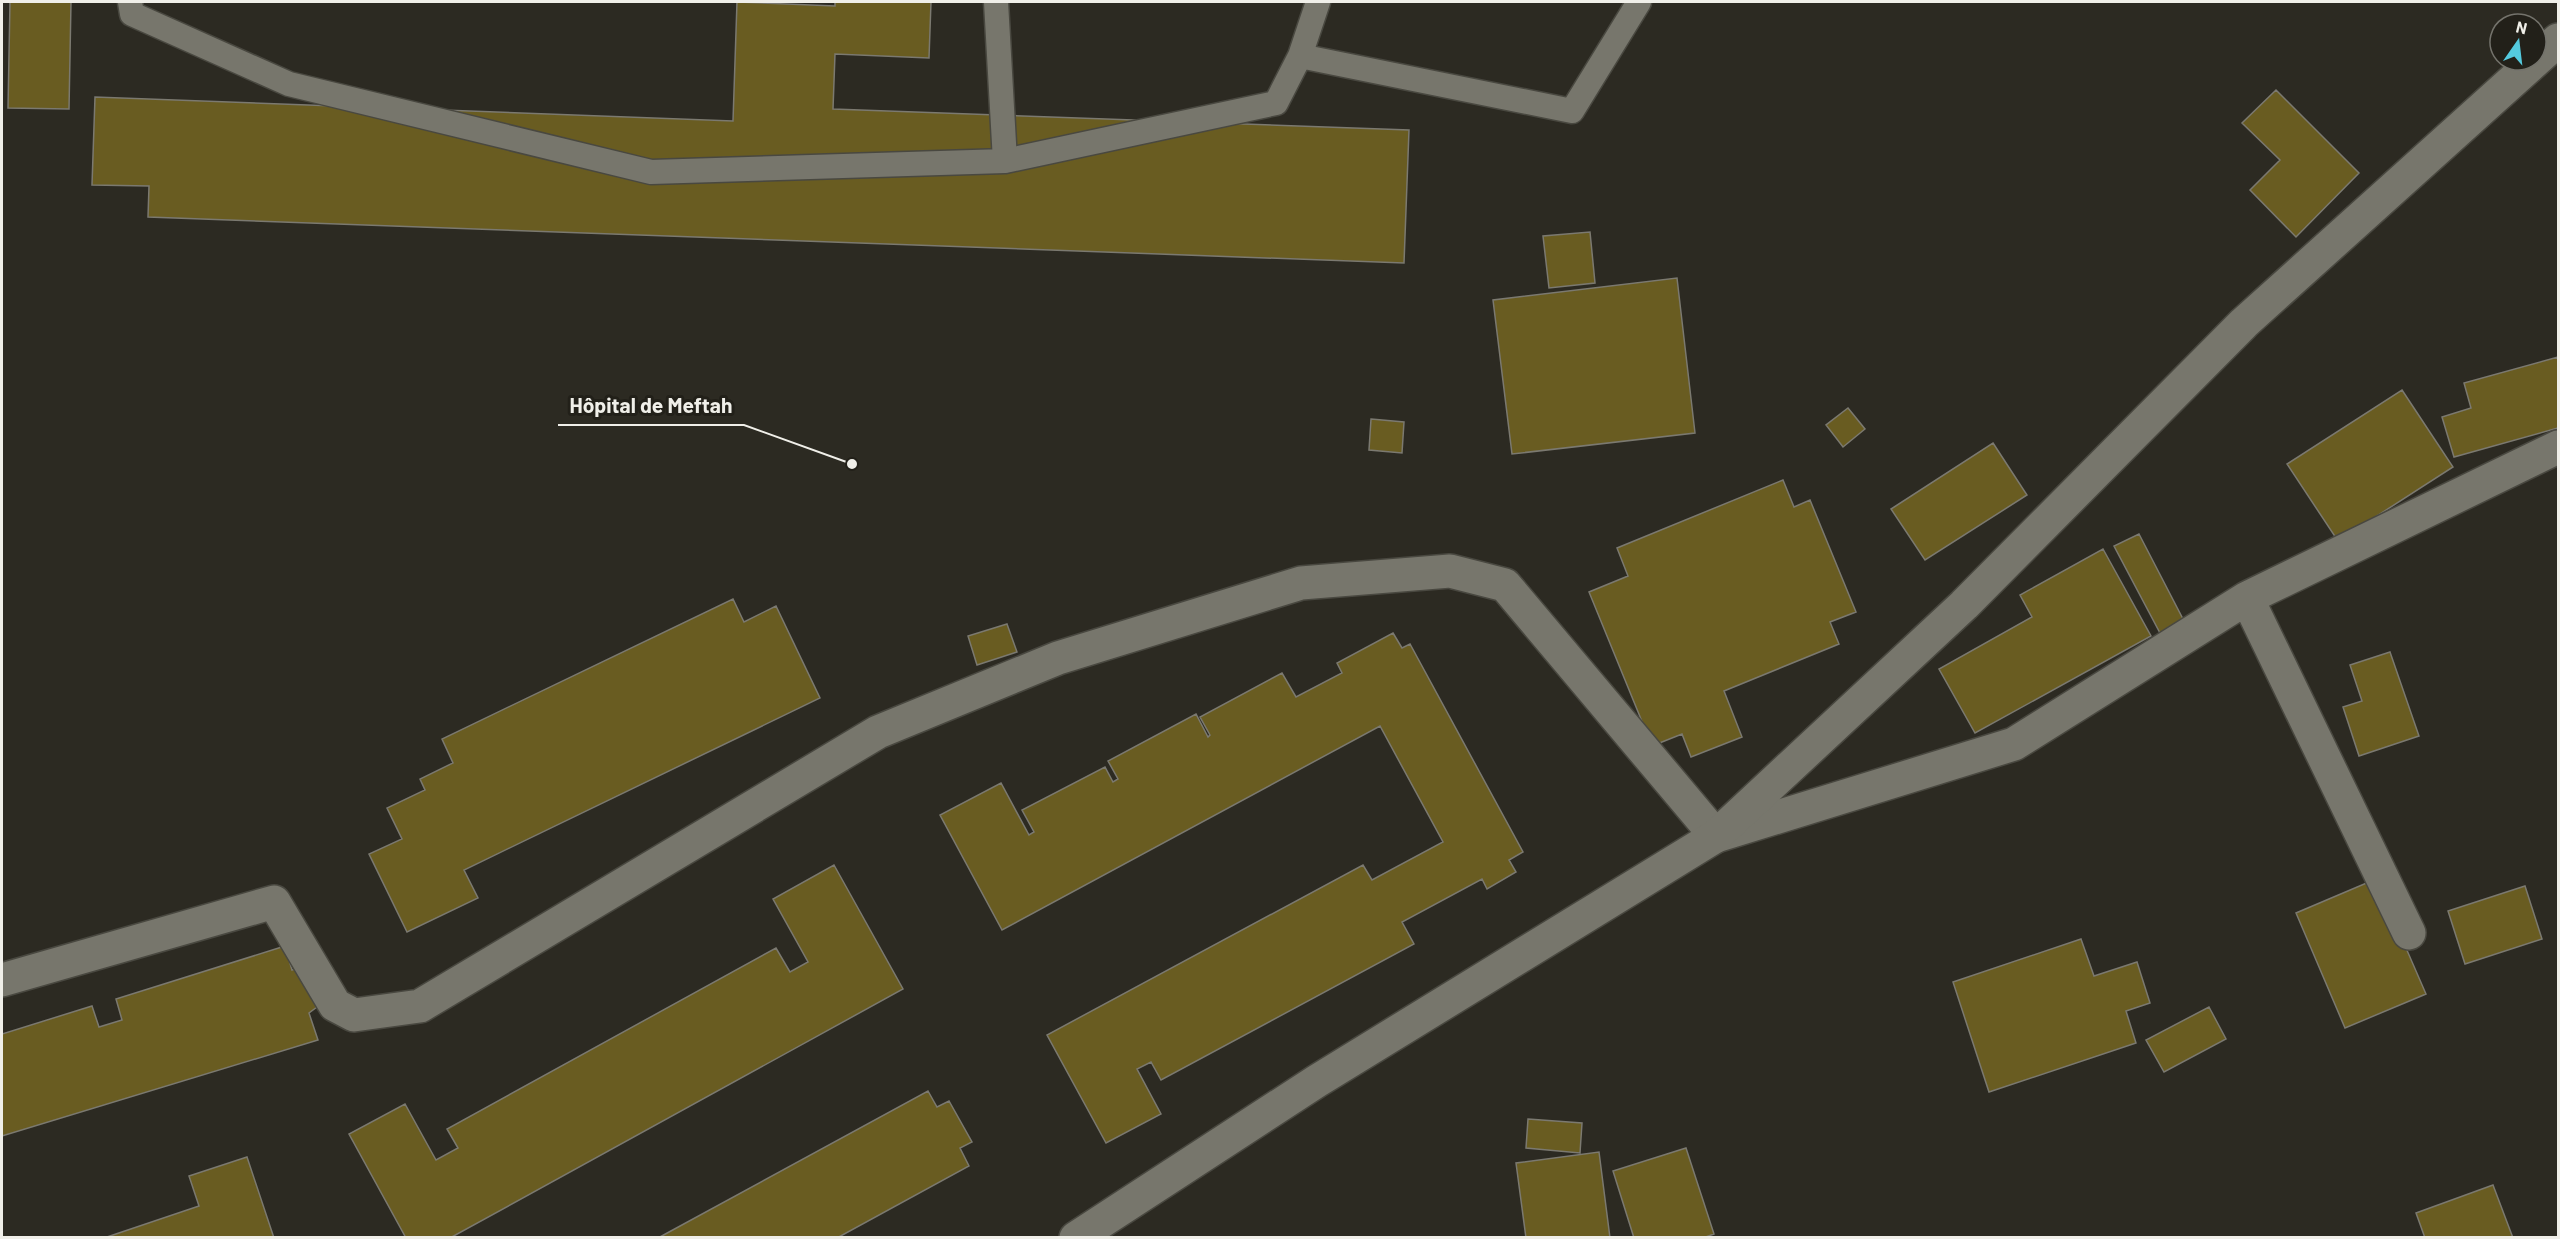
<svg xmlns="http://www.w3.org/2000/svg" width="2560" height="1239" viewBox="0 0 2560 1239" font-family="Barlow,sans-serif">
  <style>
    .building { fill: #695c21; stroke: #7b7970; stroke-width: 1.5 }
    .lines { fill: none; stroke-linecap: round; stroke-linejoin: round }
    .service-casing { stroke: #494840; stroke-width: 27 }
    .minor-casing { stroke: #494840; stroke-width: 36 }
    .secondary-casing { stroke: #494840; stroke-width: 36 }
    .service { stroke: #77766c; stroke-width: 24 }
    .minor { stroke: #77766c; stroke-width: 33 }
    .secondary { stroke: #77766c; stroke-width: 33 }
    .leader { fill: none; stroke: #f0efe9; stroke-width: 2 }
    .callout-dot { fill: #f0efe9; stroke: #222019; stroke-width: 2 }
    .callout-label { font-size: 21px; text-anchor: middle; font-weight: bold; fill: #f0efe9; stroke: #222019; stroke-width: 6; stroke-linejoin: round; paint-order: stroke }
  </style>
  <rect width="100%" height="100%" fill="#2c2a22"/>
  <path class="building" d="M10,2H71L69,109L8,108Z
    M737,2L835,6V2H931L929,58L835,54L833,109L1409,130L1404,263L148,217L149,186L92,185L95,97L733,121Z
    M2276,90L2359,173L2296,237L2250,190L2280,160L2242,123Z
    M1590,232L1595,283L1549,288L1543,236Z
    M1677,278L1695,433L1512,454L1493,300Z
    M2558,357V428L2454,457L2442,417L2471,408L2464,383Z
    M2402,390L2453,467L2338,541L2287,464Z
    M1848,408L1865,429L1843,447L1826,425Z
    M1371,419L1404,422L1402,453L1369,450Z
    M1993,443L2027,495L1925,560L1891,509Z
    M1783,480L1794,507L1810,500L1856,612L1830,622L1839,644L1724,691L1742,737L1691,757L1682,734L1652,746L1589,592L1628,576L1617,548Z
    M2139,534L2184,621L2160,633L2114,546Z
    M2103,549L2151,636L1975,733L1939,669L2032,617L2020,595Z
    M733,599L744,622L776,606L820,698L464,870L478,898L407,932L369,854L402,839L387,808L425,790L420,779L453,763L442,739Z
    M1007,624L1017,652L977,665L968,636Z
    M1393,633L1402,648L1410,644L1523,852L1509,860L1516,872L1487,889L1482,879L1402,922L1414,944L1161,1080L1151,1062L1137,1069L1161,1114L1106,1143L1047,1035L1363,865L1372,880L1443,842L1380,726L1002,930L940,815L1001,783L1029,835L1034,832L1022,810L1105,767L1113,782L1118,779L1108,761L1196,714L1208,737L1210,735L1200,717L1282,673L1296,697L1342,673L1337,663Z
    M2390,652L2419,736L2359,756L2343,707L2362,701L2350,665Z
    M834,865L903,989L450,1238H406L349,1134L405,1104L436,1160L458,1148L447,1129L776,948L790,972L808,962L773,899Z
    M2376,879L2426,994L2345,1028L2296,913Z
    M2525,886L2542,939L2465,964L2448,911Z
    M2081,939L2094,976L2137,962L2150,1003L2126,1011L2136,1043L1989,1092L1953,982Z
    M285,946L292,970L304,966L317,1007L309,1013L318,1040L2,1136V1034L92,1006L99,1027L122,1020L116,999Z
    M2209,1007L2226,1039L2164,1072L2146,1040Z
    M928,1091L937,1107L949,1101L972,1142L960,1148L969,1166L837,1238H658Z
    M1528,1119L1582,1123L1580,1153L1526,1148Z
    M1686,1148L1714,1234L1703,1238H1634L1613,1171Z
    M1599,1152L1610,1238H1526L1516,1163Z
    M247,1157L274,1238H104L199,1206L189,1176Z
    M2493,1185L2513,1238H2425L2416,1213Z"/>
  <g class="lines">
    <g class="service-casing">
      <path id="service" d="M130,2L132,14L289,84L651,172L1005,161L1276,103L1300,56L1318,2
        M996,2L1005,161
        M1300,56L1572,111L1639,2"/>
    </g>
    <g class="minor-casing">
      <path id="minor" d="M2247,598L2409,933
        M2,980L274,902L335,1005L354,1015L420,1006L878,732L1058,658L1301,583L1450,571L1505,585L1716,836L2014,744L2247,598L2558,447"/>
    </g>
    <g class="secondary-casing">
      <path id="secondary" d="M1076,1238L1317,1081L1716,836L1964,605L2244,323L2558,40"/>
    </g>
    <use href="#service" class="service"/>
    <use href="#minor" class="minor"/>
    <use href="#secondary" class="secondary"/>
  </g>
  <path class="leader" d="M852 464L744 425H558"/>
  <circle class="callout-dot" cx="852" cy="464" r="6"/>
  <g class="callout-label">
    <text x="651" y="413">Hôpital de Meftah</text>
  </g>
  <rect width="2560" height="1239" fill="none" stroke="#f0efe9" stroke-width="6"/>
  <g transform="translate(2518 42) rotate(14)"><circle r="28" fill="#222019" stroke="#74736c" stroke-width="1.5"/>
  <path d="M0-4.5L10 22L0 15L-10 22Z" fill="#54cade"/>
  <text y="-9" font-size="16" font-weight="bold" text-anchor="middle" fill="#f0efe9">N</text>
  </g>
</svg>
